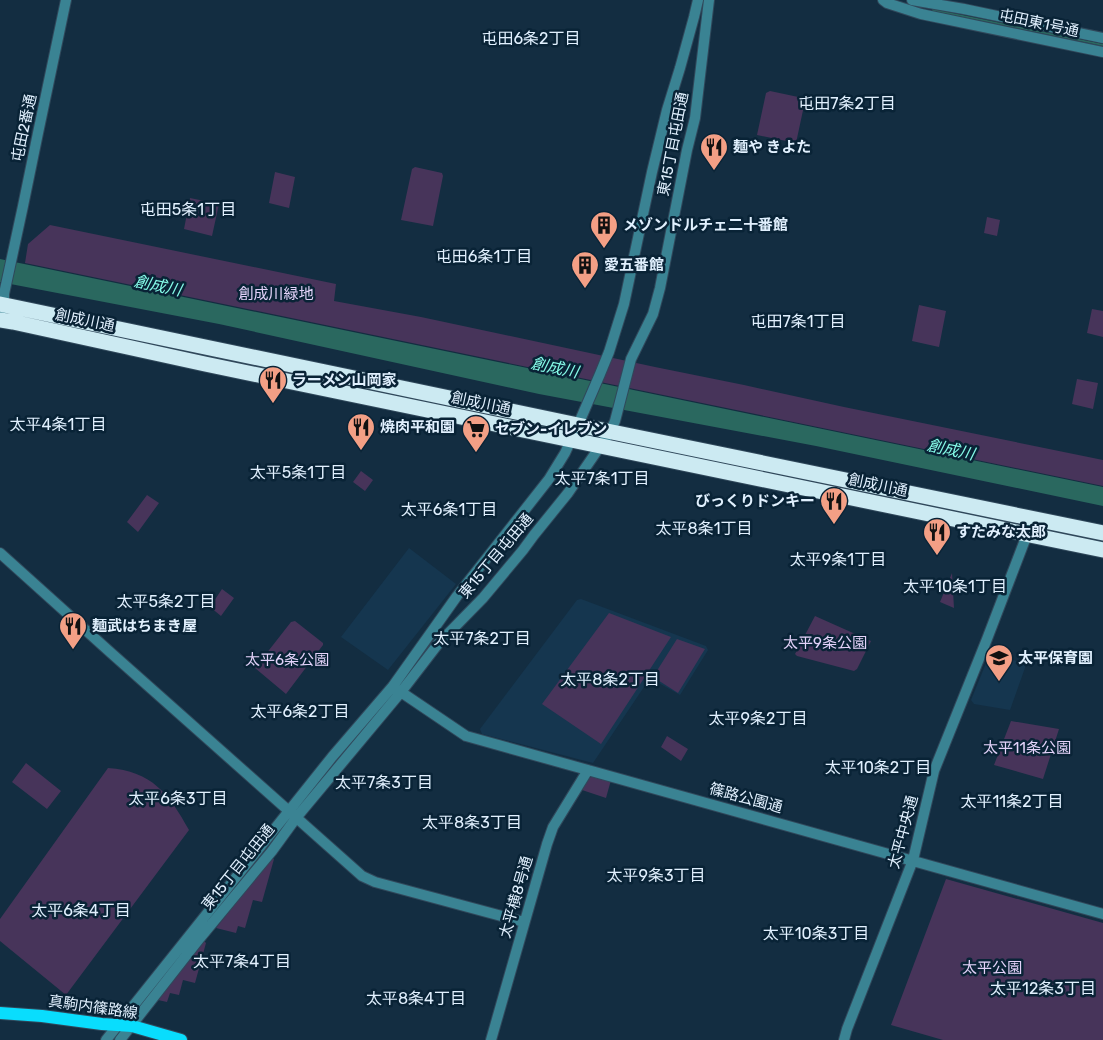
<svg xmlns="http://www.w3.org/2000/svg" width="1103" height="1040" viewBox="0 0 1103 1040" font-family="Rubik,'Noto Sans JP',sans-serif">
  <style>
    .built { fill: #15364f }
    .green { fill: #47345a }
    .water { fill: #2a685f }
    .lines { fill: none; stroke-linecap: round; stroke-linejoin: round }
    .stream { stroke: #2a685f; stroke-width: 2 }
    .minor-casing { stroke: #30485b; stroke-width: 12 }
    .major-casing { stroke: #30485b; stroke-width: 14 }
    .highway-casing { stroke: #30485b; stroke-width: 17 }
    .minor { stroke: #3a8393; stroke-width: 10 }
    .major { stroke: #09ddfd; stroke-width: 12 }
    .highway { stroke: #cceaf2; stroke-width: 15 }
    .labels { text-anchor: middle; stroke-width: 5; stroke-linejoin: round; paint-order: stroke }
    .street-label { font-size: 15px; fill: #e1f0fe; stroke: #092336 }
    .poi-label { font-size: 15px; font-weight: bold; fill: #e1f0fe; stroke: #092336; text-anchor: start }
    .park-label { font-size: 15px; fill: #e3d2f9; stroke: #092336 }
    .neighbourhood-label { font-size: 16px; fill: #e1f0fe; stroke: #092336 }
    .water-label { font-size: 16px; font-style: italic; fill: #86fce9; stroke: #092336 }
  </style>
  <rect width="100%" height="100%" fill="#132d41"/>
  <path class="built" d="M409,548L456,584L388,670L341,637Z
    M581,599L706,646L708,650L680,695L650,678L593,763L482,734L480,729L577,600Z
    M991,651L1026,665L1010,710L974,704L971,700Z"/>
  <path class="green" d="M770,91L803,98L805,101L796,143L757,135L766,93Z
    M415,167L442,173L443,176L433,226L401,220L412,169Z
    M275,172L295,177L289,208L269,203Z
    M190,198L219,204L212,236L184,229Z
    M987,217L1000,220L997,236L984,233Z
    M50,225L336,284L334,301L421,317L655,367L744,385L844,407L1103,460V486L25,263L28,244Z
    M919,305L946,311L939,347L912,341Z
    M1092,309L1103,311V337L1087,333Z
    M1077,379L1098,383L1093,409L1072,404Z
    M361,471L373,480L365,491L353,482Z
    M147,495L159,503L138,532L127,522Z
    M952,573L954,608L940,602Z
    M222,589L234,598L221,616L210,607Z
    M609,613L671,637L601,744L542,704Z
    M815,616L871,641L857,669L854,671L797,656L795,654Z
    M295,621L323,643V645L286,694L255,668L291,622Z
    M677,639L705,649L678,693L653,677Z
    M1011,721L1059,729L1043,779L994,765Z
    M667,736L688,749L681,761L661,747Z
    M26,763L61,791L47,809L12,782Z
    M108,768C152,771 169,794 189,830L66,995L0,941V919Z
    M594,776L611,780L606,798L582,790L589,778Z
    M271,858L274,859L262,902L253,900L245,928L238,926L236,933L216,928Z
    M946,879L1103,923V1040H943L891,1025Z
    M204,941L206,943L195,983L183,980L179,995L170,993L167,1002L158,1000Z"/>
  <path class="water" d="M0,259L1103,487V506L816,446L539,394L219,324L0,282Z"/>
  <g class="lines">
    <path class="stream" d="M933,10L1103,45"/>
    <g class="minor-casing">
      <path id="minor" d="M883,0L887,3L921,14L1103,52
        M912,0L964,9L1103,38
        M3,310L4,305V294L23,206L38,133L66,0
        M0,553L110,652L362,876L375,882L524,922
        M395,688L466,736L1103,914
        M106,1040L332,757L393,686L457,596L549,479L565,453L578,425L600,374L609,352L624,304L652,172L667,110L680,68L694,17L698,0
        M120,1040L200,938L272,851L296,818L401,692L438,644L483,598L523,550L534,535L568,493L610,432L615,421L631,359L653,314L660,288L687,150L695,118L709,0
        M491,1040L547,844L553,827L588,770
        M844,1040L847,1029L913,860L934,771L987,639L1033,519"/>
    </g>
    <g class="major-casing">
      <path id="major" d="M0,1013L42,1016L102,1024L132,1026L181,1040"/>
    </g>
    <g class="highway-casing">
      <path id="highway" d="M0,304L578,425L1103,533
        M0,320L13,322L205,364L1103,550"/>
    </g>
    <use href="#minor" class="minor"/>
    <use href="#major" class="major"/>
    <use href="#highway" class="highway"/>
  </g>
  <defs>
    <g id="restaurant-pin" transform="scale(1.4375)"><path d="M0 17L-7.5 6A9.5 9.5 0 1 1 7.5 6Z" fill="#f39f85" stroke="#092336"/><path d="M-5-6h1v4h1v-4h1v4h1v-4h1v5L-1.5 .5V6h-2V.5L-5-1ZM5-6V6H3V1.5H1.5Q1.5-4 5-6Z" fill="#111"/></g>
    <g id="building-pin" transform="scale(1.4375)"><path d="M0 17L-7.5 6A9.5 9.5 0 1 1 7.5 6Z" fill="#f39f85" stroke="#092336"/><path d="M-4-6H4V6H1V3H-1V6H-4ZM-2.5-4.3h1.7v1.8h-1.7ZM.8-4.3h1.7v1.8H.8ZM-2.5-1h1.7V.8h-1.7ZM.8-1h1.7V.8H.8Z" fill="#111"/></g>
    <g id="supermarket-pin" transform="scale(1.4375)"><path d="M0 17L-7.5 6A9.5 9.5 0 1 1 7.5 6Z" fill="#f39f85" stroke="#092336"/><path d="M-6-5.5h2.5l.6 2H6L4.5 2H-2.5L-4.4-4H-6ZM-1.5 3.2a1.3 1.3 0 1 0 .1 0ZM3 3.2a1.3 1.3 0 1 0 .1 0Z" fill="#111"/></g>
    <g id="school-pin" transform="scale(1.4375)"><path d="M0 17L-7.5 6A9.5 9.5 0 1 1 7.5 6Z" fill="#f39f85" stroke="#092336"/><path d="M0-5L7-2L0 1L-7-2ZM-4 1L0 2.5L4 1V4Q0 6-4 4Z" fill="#111"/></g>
  </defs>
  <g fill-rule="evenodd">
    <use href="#restaurant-pin" x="714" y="147"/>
    <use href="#building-pin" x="604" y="225"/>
    <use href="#building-pin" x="585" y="265"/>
    <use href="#restaurant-pin" x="273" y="380"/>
    <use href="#restaurant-pin" x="361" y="427"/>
    <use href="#supermarket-pin" x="476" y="429"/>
    <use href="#restaurant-pin" x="834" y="501"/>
    <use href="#restaurant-pin" x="937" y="532"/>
    <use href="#restaurant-pin" x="73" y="626"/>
    <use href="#school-pin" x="999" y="658"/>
  </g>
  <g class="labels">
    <g class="street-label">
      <text transform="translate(1039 23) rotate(12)" y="5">屯田東1号通</text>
      <text transform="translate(24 128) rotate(-78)" y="5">屯田2番通</text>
      <text transform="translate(673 144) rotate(-79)" y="5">東15丁目屯田通</text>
      <text transform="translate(85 320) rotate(12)" y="5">創成川通</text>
      <text transform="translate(481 403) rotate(12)" y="5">創成川通</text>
      <text transform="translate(878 485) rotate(12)" y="5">創成川通</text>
      <text transform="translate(496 556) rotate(-50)" y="5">東15丁目屯田通</text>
      <text transform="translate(746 798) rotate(15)" y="5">篠路公園通</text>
      <text transform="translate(903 832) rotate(-75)" y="5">太平中央通</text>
      <text transform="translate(238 867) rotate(-51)" y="5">東15丁目屯田通</text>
      <text transform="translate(516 897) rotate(-74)" y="5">太平横8号通</text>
      <text transform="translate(93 1007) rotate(8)" y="5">真駒内篠路線</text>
    </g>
    <g class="poi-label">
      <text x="733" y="152">麺や きよた</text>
      <text x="623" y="230">メゾンドルチェ二十番館</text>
      <text x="604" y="270">愛五番館</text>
      <text x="292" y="385">ラーメン山岡家</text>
      <text x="380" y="432">焼肉平和園</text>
      <text x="495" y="434">セブン-イレブン</text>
      <text x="815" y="506" text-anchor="end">びっくりドンキー</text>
      <text x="956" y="537">すたみな太郎</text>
      <text x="92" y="631">麺武はちまき屋</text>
      <text x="1018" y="663">太平保育園</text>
    </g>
    <g class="park-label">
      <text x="276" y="299">創成川緑地</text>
      <text x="825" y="648">太平9条公園</text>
      <text x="287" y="665">太平6条公園</text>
      <text x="1027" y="753">太平11条公園</text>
      <text x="992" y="973">太平公園</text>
    </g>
    <g class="neighbourhood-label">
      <text x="531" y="44">屯田6条2丁目</text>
      <text x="847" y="109">屯田7条2丁目</text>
      <text x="188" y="215">屯田5条1丁目</text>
      <text x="484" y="262">屯田6条1丁目</text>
      <text x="798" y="327">屯田7条1丁目</text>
      <text x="58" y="430">太平4条1丁目</text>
      <text x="298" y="478">太平5条1丁目</text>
      <text x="602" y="484">太平7条1丁目</text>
      <text x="449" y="515">太平6条1丁目</text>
      <text x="704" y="534">太平8条1丁目</text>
      <text x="838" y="565">太平9条1丁目</text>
      <text x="955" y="592">太平10条1丁目</text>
      <text x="166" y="607">太平5条2丁目</text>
      <text x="482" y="644">太平7条2丁目</text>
      <text x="610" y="685">太平8条2丁目</text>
      <text x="300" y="717">太平6条2丁目</text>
      <text x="758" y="724">太平9条2丁目</text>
      <text x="878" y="773">太平10条2丁目</text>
      <text x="384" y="788">太平7条3丁目</text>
      <text x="178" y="804">太平6条3丁目</text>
      <text x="1012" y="807">太平11条2丁目</text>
      <text x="472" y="828">太平8条3丁目</text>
      <text x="656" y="881">太平9条3丁目</text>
      <text x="81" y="916">太平6条4丁目</text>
      <text x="816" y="939">太平10条3丁目</text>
      <text x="242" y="967">太平7条4丁目</text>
      <text x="1043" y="994">太平12条3丁目</text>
      <text x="416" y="1004">太平8条4丁目</text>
    </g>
    <g class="water-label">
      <text transform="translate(158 285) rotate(12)" y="6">創成川</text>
      <text transform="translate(555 367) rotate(12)" y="6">創成川</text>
      <text transform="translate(951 449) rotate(12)" y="6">創成川</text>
    </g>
  </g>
</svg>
